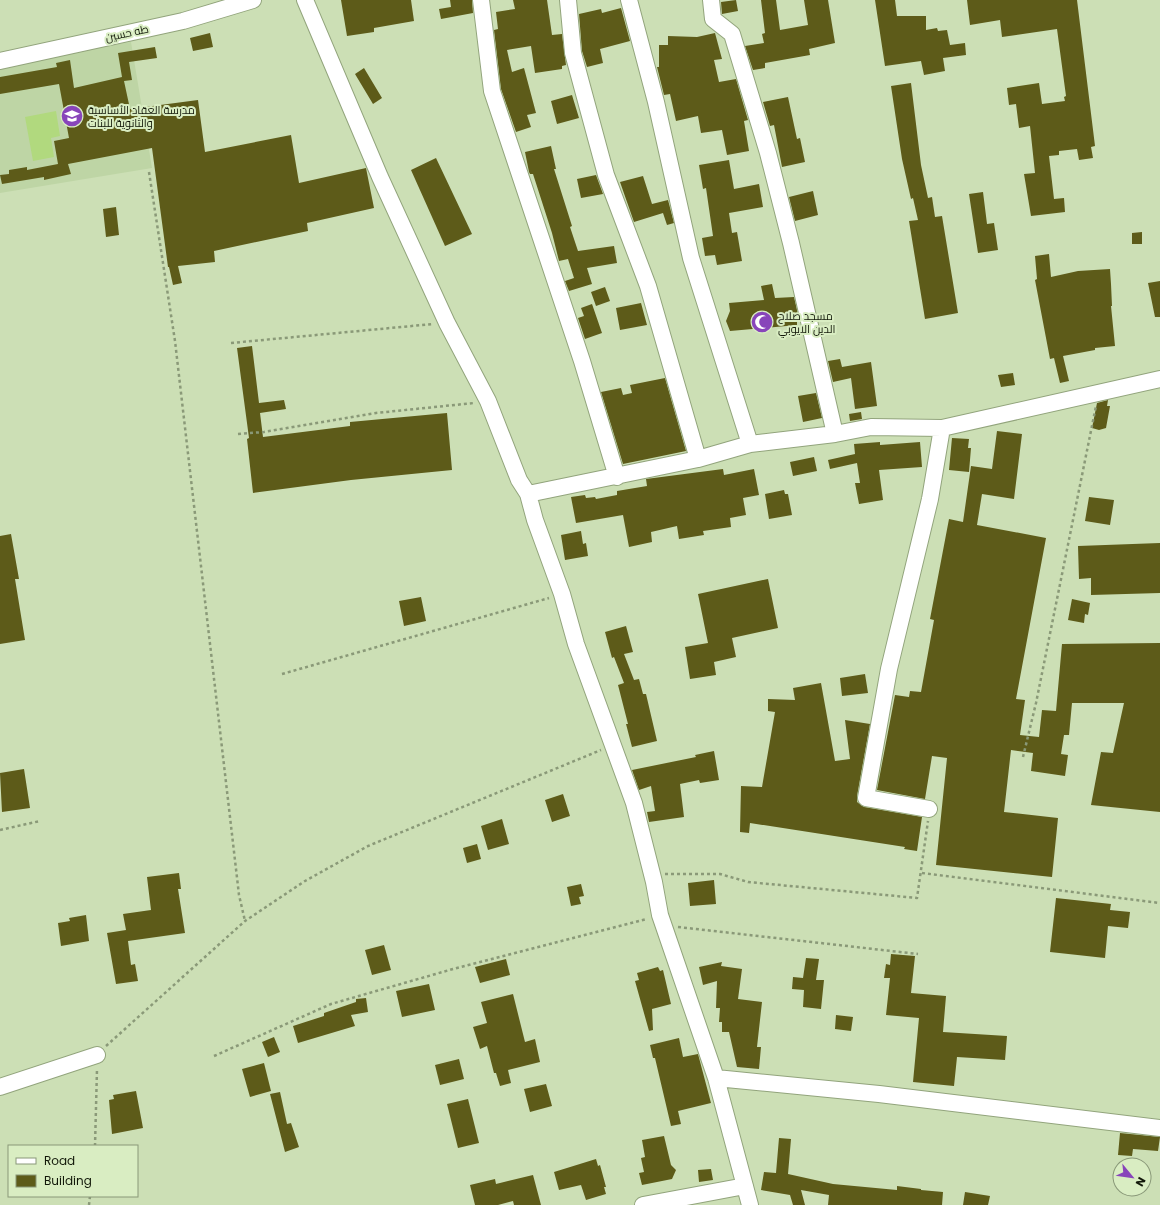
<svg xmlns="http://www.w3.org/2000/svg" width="1160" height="1205" viewBox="0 0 1160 1205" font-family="Poppins,Cairo,sans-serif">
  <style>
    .built { fill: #bed5a5 }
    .green { fill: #b1d97e }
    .building { fill: #5d5b19 }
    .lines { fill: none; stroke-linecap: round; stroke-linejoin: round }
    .minor-casing { stroke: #92a47c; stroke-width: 18 }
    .path { stroke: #8a9978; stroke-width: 2.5; stroke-dasharray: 3 3; stroke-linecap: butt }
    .minor { stroke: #fff; stroke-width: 16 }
    .labels { text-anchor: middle; stroke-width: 4; stroke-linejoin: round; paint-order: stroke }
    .street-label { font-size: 11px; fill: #121809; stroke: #d9edc2 }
    .poi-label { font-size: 11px; fill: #121809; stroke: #d9edc2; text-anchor: start }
  </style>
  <rect width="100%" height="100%" fill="#ccdfb5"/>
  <path class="built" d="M131,42L152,168L0,193V64Z"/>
  <path class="green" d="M56,111L60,136L51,138L54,157L33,161L25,117Z"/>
  <path class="building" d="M341,0H411L414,21L374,28V32L347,36Z
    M450,0H472L473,13L441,19L439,9L451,7Z
    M513,0H547L552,35L562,34L566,65L562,66V69L535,73L531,46L507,50L512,72L524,68L536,113L527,115L531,127L516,132L501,89L494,30L498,29L496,12L515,9Z
    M736,0L738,11L722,14L721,2Z
    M761,0H776L780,30L808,25L804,0H828L835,43L809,49L810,55L765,63V68L753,70L745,46L764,43L762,34L765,33Z
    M875,0H895L897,16H926V30L937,28L938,31L947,30L950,45L965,43L966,55L943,58L945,71L924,75L921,61L885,66Z
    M967,0H1077L1095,146L1091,147L1093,158L1079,160L1077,149L1059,151V155L1049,156L1054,199L1064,198L1065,212L1031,216L1024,174L1035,173L1030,126L1019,128L1016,104L1009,105L1007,88L1039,83L1042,104L1065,101L1064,97L1066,96L1057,29L1002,37L1000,20L970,25Z
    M621,8L630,41L600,49L603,63L587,67L582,51L579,14L601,9L602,13Z
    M210,33L213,47L193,51L190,38Z
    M715,33L722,59L714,60L719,82L736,79L748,120L744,121L749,151L727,155L722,130L701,133L698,116L676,121L670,94L664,95L657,67H659V45H668V36L697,37Z
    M155,47L157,58L129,62L132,80L124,81L130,109L198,100L205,152L291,135L299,183L366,168L374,208L307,223L308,231L214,251L215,262L178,266L182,283L173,285L169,267H168L152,148L68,164L71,174L44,180V177L2,184L0,175L9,174V170L27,167V170L58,164L54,141L69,138L59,84L0,94V77L57,67L56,63L70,60L74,88L122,77L118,53Z
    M364,68L382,98L373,104L355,74Z
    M911,83L921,165L928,198L932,197L935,217L942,216L958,313L925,319L909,221L918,220L913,198L911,199L902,159L891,86Z
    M572,95L579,118L557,124L551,101Z
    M788,97L797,139L800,138L805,162L782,167L774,125L770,126L763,102Z
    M551,146L556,169H554L572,226L570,227L578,251L614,246L617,263L587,268L592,284L569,291L565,281L574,278L568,259L559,261L552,233L533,174H530L529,172L525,152Z
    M436,158L472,234L445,246L411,170Z
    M729,160L734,189L759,184L763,207L729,213L732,233L737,232L742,261L717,265L715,255L705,256L702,238L713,236L706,188L703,189L699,165Z
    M596,175L603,194L581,198L577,179Z
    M643,176L652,204L668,200L674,223L667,225L663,213L634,222L620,182Z
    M813,191L818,215L795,221L789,197Z
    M983,192L987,224L994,223L998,250L978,253L969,194Z
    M116,207L119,235L106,237L103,209Z
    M1142,232V244H1132V233Z
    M1049,254L1051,277L1078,271L1110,269L1111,284L1112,306H1111L1115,346L1095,348V350L1063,356L1069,381L1060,383L1054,358L1050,359L1035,280L1037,279L1035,256Z
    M1160,281V317H1155L1148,283Z
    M772,284L775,298L794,297L799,319H797V325L730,331L726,321L730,311L729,303L764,300L761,286Z
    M605,287L610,301L596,306L591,292Z
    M641,303L647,325L620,330L616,308Z
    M592,304L602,333L585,339L578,318L584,316L581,308Z
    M252,346L259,403L284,400L286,409L260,413L263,437L350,426V422L447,413L452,470L351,480L253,493L247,439L249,438L237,348Z
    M840,359L842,367L871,362L877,406L855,409L851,378L833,382L828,361Z
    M1013,373L1015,385L1001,387L998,375Z
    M665,378L686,451L623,464L601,392L621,388L623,395L632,393L630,385Z
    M816,393L822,418L803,422L798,396Z
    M1108,400L1107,406H1110L1106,428L1099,430L1092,428L1097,403Z
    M861,412L862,419L850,421L849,414Z
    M997,431L1022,434L1014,499L982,494L977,525L1046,538L1016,699L1025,700L1020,735L1039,737L1042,710L1056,711L1062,644L1160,643V812L1091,805L1101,752L1113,753L1124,703H1072L1069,735H1064L1061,754L1068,755L1065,776L1031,771L1033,753L1011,750L1004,812L1058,818L1052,877L936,865L947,758L932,756L925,799L877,790L895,695L909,697L910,691L921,692L934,620L930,619L949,519L963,522L971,466L992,469Z
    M952,438L969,439L968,448H971L969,472L949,470Z
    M880,442V445L920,442L922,467L879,470L883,500L859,504L855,483H860L857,463L830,469L828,460L855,454L854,444Z
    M814,457L817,471L793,476L790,462Z
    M723,469L724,475L754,469L759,495L743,498L746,515L730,518L731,527L703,531L704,535L679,539L677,526L651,532L652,542L629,547L623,515L576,523L571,497L585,495L586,498L595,497L596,499L617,495V491L647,486L646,479Z
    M784,490L785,494H788L792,515L769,519L765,494Z
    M1089,497L1114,500L1110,525L1085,521Z
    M581,531L583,544L586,543L588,556L565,560L561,535Z
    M11,534L19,579H15L25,640L0,644V536Z
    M1160,543V593L1091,595V578L1079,579L1078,546Z
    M768,579L778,628L732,638L736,657L714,662L716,675L690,679L685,647L708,643L698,594Z
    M421,597L426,621L404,626L399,601Z
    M1072,599L1090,603L1088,615L1085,614L1084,623L1068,620Z
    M626,626L633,652L624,654L634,680L639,679L643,694H646L657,741L632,747L626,724H628L618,685L624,683L614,657L612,658L605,632Z
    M865,674L868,693L842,696L840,678Z
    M821,683L835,761L850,759L845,720L870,724L857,796V802L864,807L922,817L917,851L904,849L905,847L750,823L749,833L740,832L741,786L762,787L775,712L768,711V699L795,700L793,688Z
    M714,751L719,780L700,783L699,780L680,784L684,817L649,822L647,812L655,811L651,786L639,790L632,770L696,757L695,755Z
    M24,769L30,808L2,812L0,773Z
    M563,794L570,816L552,822L545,800Z
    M502,819L509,844L488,850L481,826Z
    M477,844L481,859L467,863L463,848Z
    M179,873L181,889H178L185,933L128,941L131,965L135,964L138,981L116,984L107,933L126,930L123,914L151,910L147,877Z
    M714,880L716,904L690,906L688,883Z
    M581,884L584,896L579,897L581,904L571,906L567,887Z
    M1056,898L1111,904L1110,910L1130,912L1128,928L1108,926L1105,958L1050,952Z
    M86,915L89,941L61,946L58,923L70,921L69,918Z
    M384,945L391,970L372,975L365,950Z
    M891,954L915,956L911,993L946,996L943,1032L1007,1036L1005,1060L957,1057L954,1086L913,1082L919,1018L886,1015L890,978H884L886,964L890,965Z
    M806,958L819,959L816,980H824L821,1009L803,1007L804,990L792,989L793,977L803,978Z
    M506,959L510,975L480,983L475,967Z
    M722,962L721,966L742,969L738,999L762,1002L757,1047H761L759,1069L737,1067L729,1032H722V1022H719L720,1008H716L717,981L703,985L699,967Z
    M658,967L660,971L663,970L671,1004L652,1009L653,1030L649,1031L635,981L639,980L637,973Z
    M429,984L435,1010L402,1017L396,991Z
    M513,994L525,1042L535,1039L540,1062L508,1070L511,1083L500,1086L496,1073H494L487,1046L480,1049L473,1027L487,1023L481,1002Z
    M366,998L368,1012L351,1015L355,1026L298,1043L293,1026L324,1016V1013L356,1002V999Z
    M836,1015L853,1017L851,1031L835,1029Z
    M274,1037L280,1052L268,1057L262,1042Z
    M679,1038L683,1057L698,1054L711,1103L678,1111L681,1124L671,1126L655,1058H653L650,1045Z
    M459,1059L464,1079L440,1085L435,1065Z
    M264,1063L271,1091L250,1097L242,1069Z
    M546,1084L552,1106L530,1112L524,1089Z
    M136,1091L143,1128L112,1134L109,1100L114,1099L113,1095Z
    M280,1092L287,1124L291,1123L299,1147L285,1152L270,1094Z
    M468,1099L479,1143L458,1148L447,1104Z
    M1120,1133L1160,1137L1158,1151L1133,1149L1132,1156L1118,1155Z
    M664,1136L671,1165L676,1170L672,1179L642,1185L639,1173L644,1172L641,1158L645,1157L642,1140Z
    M779,1138L791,1139L788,1174L833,1184L897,1190V1186L921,1189V1190L943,1192L942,1205H828L829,1195L801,1190L805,1205H793L790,1195L761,1190L764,1172L776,1173Z
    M596,1159L598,1166L600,1165L606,1187H604L606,1194L586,1200L581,1185L559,1190L554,1172Z
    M711,1169L713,1180L699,1182L698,1170Z
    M533,1175L541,1205H514L513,1201L498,1205H475L470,1185L495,1179L496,1184Z
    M965,1192L990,1196L988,1205H963Z"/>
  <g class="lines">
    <g class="minor-casing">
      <path id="minor" d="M305,0L380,177L447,323L488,401L519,480L528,494L535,520L562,594L576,644L634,803L654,882L660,915L716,1078L750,1205
        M481,0L492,91L582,361L617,477
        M568,0L573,53L606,175L648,286L698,459
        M629,0L656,102L691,258L750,444
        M711,0L713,19L732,34L768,153L791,243L835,434
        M0,61L183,21L253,0
        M528,494L698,459L750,444L835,434L871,427L942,428L1160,379
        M929,809L866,798L889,669L930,499L942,428
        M716,1078L879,1094L1160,1128
        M0,1087L97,1055
        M643,1205L745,1186"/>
    </g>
    <path class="path" d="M149,172L175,341L239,895L245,921
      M231,343L433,324
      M238,434L264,432L376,413L474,403
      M282,674L549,598
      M1023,757L1036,703L1096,406
      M0,830L40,821
      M922,873L1160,903
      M665,874H720L748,882L917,898L928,821
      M678,927L918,954
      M106,1046L245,921L305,881L368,846L601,750
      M214,1056L331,1004L453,969L647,919
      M95,1146L97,1069
      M89,1205L90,1196"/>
    <use href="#minor" class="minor"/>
  </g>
  <defs>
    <g id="school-disc" transform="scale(1.15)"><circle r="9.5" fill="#8845ba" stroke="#d9edc2"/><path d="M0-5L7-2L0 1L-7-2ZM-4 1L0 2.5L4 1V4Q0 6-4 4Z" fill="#fff"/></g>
    <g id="mosque-disc" transform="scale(1.15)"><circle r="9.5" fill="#8845ba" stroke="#d9edc2"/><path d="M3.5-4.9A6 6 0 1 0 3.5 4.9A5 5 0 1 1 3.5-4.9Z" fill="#fff"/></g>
  </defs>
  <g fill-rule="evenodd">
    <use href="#school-disc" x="72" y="116"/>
    <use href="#mosque-disc" x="762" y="322"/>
  </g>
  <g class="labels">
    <g class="street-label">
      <text transform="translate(127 33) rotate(-12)" y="4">طه حسين</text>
    </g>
    <g class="poi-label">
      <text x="88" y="114">مدرسة العقاد الأساسية<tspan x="88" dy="13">والثانوية للبنات</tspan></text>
      <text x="778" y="320">مسجد صلاح<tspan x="778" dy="13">الدين الايوبي</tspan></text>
    </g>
  </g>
  <rect x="8" y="1145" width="130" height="52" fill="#d9edc2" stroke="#899878"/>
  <rect x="16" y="1158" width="20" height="6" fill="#ffffff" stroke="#899878"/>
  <text x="44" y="1165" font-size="12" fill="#121809">Road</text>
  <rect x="16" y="1175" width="20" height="12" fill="#5d5b19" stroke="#899878"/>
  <text x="44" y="1185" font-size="12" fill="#121809">Building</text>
  <g transform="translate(1132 1177) rotate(119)"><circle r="19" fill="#d9edc2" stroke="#899878"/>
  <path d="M0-3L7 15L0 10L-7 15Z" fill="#8845ba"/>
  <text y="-6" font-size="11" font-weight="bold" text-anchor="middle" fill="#121809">N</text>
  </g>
</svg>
